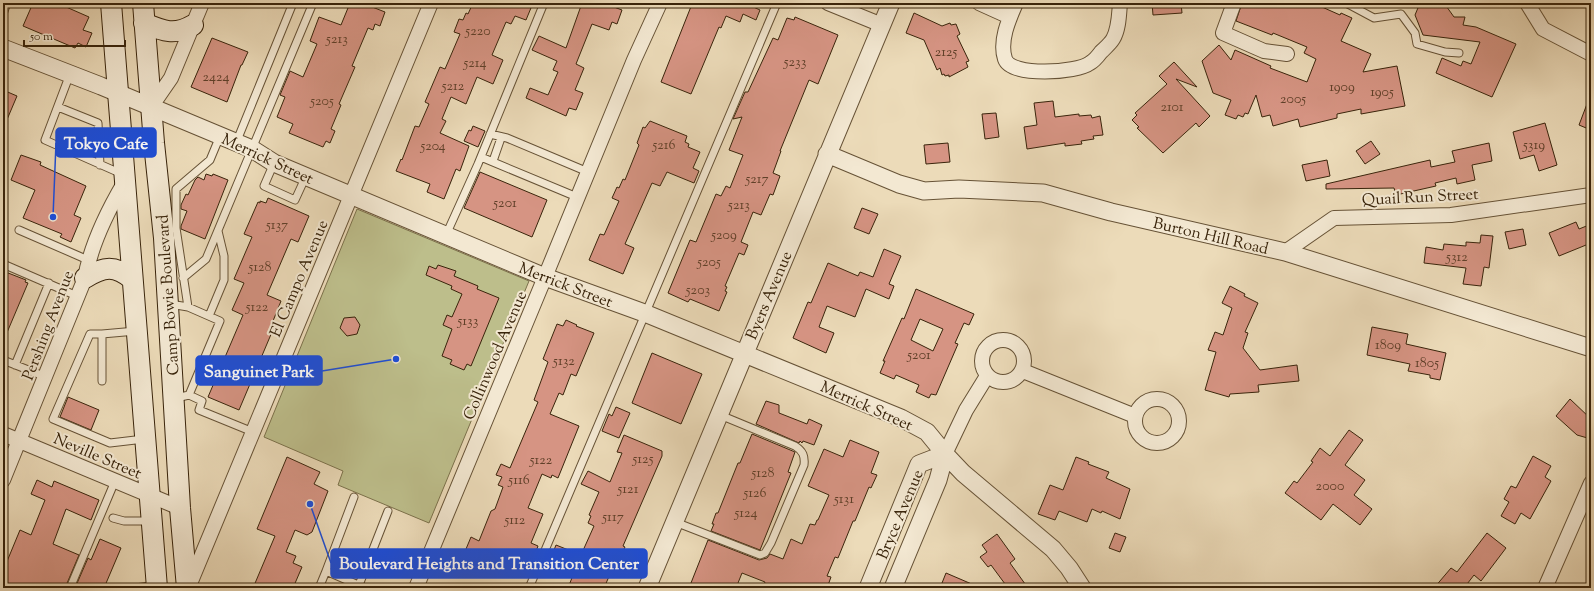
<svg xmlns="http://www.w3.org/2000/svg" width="1594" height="591" viewBox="0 0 1594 591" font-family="'Sorts Mill Goudy',serif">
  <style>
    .green { fill: #bdbe8b; stroke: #7b714b }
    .building { fill: #d69483; stroke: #39240b; fill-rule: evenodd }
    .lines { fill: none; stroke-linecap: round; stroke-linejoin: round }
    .service-casing { stroke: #665236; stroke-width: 9 }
    .minor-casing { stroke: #665236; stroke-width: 16 }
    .tertiary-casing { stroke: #665236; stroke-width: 19 }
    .secondary-casing { stroke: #39240b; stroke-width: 22 }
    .service { stroke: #f3e8d2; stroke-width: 7 }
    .minor { stroke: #f3e8d2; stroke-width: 14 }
    .tertiary { stroke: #f3e8d2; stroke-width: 17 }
    .secondary { stroke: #f3e8d2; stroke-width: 20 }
    .labels { text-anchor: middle; stroke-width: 4; stroke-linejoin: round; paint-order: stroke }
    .number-label { font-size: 14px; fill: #604029 }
    .street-label { font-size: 16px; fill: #39240b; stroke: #f3e8d2 }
    .leader { fill: none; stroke: #1d4ed8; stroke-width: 1.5 }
    .callout-dot { fill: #1d4ed8; stroke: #f3e8d2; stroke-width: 1.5 }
    .callout { fill: #1d4ed8; stroke: #1d4ed8; stroke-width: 1.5 }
    .callout-label { font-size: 17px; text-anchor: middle; font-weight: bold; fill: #fff }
  </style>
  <rect width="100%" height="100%" fill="#ecdbb9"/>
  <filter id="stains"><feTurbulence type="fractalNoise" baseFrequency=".005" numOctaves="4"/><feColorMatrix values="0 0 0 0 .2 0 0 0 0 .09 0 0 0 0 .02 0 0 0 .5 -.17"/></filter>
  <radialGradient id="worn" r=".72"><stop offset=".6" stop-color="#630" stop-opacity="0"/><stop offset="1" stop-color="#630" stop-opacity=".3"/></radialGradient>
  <path class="green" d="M357,209L529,281L429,523L338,485L343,471L264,437Z"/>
  <path class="building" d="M33,3H57L89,17L83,30L92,33L86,47L78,43L75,48L23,26Z
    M350,3H362L385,12L380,26L375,24L373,30L368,28L352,66L355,67L339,104L341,105L331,129L335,131L330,143L326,141L323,147L289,133L293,124L277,117L285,97L280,95L290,71L303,77L317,44L310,41L319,17L341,25Z
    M473,3H533L526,20L515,16L511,24L506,22L492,55L503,60L493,84L477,77L466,104L451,97L442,119L446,121L440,133L469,146L460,171L456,169L444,199L427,192L430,184L396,171L401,159L402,160L415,126L419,127L429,104L425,102L440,67L445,69L460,34L454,32L459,19L463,20L466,13L468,14Z
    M582,3H616L614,7L622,10L617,24L612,22L609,30L592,24L576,64L584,68L575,90L583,93L576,110L569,108L566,116L526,98L530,88L548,95L558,72L553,70L557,61L532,50L539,36L566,48Z
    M700,3H748L747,4L760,10L756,20L743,14L740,22L726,16L721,28L719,27L691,94L661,82L692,4L698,6Z
    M1152,3H1181L1182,13L1153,15Z
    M1242,3H1324L1322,7L1340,15L1341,13L1352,18L1341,41L1371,54L1363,72L1397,66L1405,106L1361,114V109L1337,114V118L1300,127L1298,119L1273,126L1270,115L1262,117L1256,95L1248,114L1245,113L1243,117L1238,115L1236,119L1225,115L1231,100L1213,93L1202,61L1219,45L1231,60L1235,50L1271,66L1270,68L1307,82L1316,59L1304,53L1307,47L1273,33L1272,35L1236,21Z
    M1420,3H1444L1454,17H1465L1463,25L1476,27L1516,44L1492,97L1436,73L1442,58L1461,66L1463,61L1471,64L1480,42L1423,35L1415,15Z
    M914,13L942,26L950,23L951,25L956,24L960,34L957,36L969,61L966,62L968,67L949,77V75L945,76L944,74L942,75L940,68L937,70L924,40L906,33Z
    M795,17L838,35L818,84L809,80L780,151H781L773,173L780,176L773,195L770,194L761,215L753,212L741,242L748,245L744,255L739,253L725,286L727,287L725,291L727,292L719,311L690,299L688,302L668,293L690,240L696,242L716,194L721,196L726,186L730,188L743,155L729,150L742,117L733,119L745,92H748L773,38L778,40L787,18L794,20Z
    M212,38L248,52L242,65H241L227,102L191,87Z
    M1174,62L1197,87L1176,79L1210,116L1199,127L1196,123L1163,153L1137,128L1139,127L1132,120L1137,115L1135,113L1167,84L1159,76Z
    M3,90L17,96L3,129Z
    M1590,96H1591V130L1579,125Z
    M1053,101L1055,117L1079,114V116L1091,115L1092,118L1100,116L1103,135L1093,136L1094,139L1081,141L1082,144L1065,146V143L1027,149L1024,127L1037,125L1034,103Z
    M996,113L999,137L985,139L982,114Z
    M650,121L687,136L685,142L689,144L688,147L700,152L693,168L699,171L694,183L667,172L660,186L652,183L625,244L634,248L623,274L589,260L600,234L604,235L619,201L612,198L617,187L619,188L623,179L625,180L639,145L637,143L643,127L645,128Z
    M1545,123L1557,165L1539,171L1534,155L1520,159L1513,132Z
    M473,126L485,131L478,147L464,141L469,130L471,131Z
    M1371,141L1380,154L1365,164L1356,151Z
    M948,143L950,162L926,164L924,145Z
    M1489,143L1492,161L1472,165L1475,180L1457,184L1456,178L1435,183L1436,186L1396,195L1394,188L1326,189V184L1430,160L1431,167L1455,162L1452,151Z
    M21,155L41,162L40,165L86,186L74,215L81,218L71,242L60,237L62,234L23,218L35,190L11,180Z
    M1327,160L1330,176L1306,181L1302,165Z
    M480,172L547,200L532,237L464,208Z
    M206,174L212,176L213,174L228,180L205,239L181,229V226L187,211L181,209V205L186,194L188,195L195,180L198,177L204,180Z
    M268,198L309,216L298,242L291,239L267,295L281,301L269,331L272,332L239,410L208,397L243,315L232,310L244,283L234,279L252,237L244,234L258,202L260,203V201L266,203Z
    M862,208L878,214L869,234L854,228Z
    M1576,222L1579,229L1589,225L1591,231V243L1559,256L1549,233Z
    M1523,229L1526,245L1509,249L1505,232Z
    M1481,235L1493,236L1489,268L1484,267L1481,286L1463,284L1466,268L1424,263L1426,247L1443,250L1444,244L1466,246V242L1480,243Z
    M884,249L901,256L889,284L894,286L889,299L866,289L855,317L827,306L819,327L834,333L826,353L793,338L808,302L811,303L828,263L858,276L860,272L873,277Z
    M438,265L456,271L454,276L478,286L477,289L499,298L471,366L467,364L464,370L450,364L452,360L442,356L452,329L443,325L447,315L452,317L462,294L451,289L452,286L426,275L429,266L436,269Z
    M3,271L26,280L25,282L28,283L3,342Z
    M1230,286L1245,294L1244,296L1258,303L1245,332L1248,333L1243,348L1260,370L1297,365L1299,381L1258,385L1259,392L1230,394L1229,397L1205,390L1216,352L1208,350L1215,332L1223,335L1232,308L1222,303Z
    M916,289L974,314L969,325L964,323L955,343L958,344L936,395L931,394L929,398L916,392L919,385L896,375L894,379L880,373L885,361H883L902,318L904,319ZM920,319L943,329L933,351L911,340Z
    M355,317L360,325L357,334L347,336L340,328L344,318Z
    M566,320L577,325L576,326L594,333L576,376L571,374L563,395L559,393L550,414L579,426L558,478L552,475L551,478L542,474L528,508L543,514L531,543L538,546L530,567L508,557L503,568L471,554L472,551L466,549L471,537L479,541L491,511L495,509L503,487L498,485L502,477L496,475L501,464L510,468L538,402L534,400L548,362L543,359L557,324L563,326Z
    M1372,327L1408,334L1406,344L1446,353L1440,380L1430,378V375L1408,371L1410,364L1367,355Z
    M652,353L702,374L681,424L632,403Z
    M68,397L99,410L91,430L60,417Z
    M1570,399L1591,419V439L1577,435L1556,416Z
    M766,401L779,405V413L807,424L809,419L822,425L814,445L803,441L802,443L800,441L799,443L756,424Z
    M616,407L630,413L619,438L602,431L609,414L612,416Z
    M1349,430L1363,440L1345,465L1365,480L1354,495L1372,509L1360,525L1333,504L1321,520L1285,493L1294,481L1297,483L1313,462L1311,461L1320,448L1330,456Z
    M752,434L795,452L788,472L791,473L760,550L711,531L714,524H712L716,513H718L738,463H740Z
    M624,435L662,451V456L623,546L625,547L619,559L617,558L604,588H568L575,570L550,560L556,545L581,555L594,526L588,523L591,516L589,515L599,492L581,484L588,471L610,482L622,453L617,452Z
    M850,440L879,452L871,473L877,475L871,488L869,487L855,521H853L838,558L835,557L827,576L831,577L827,588H800L789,584L787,588H763L765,582L742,573L736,588H689L708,540L759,560L767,558L770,554L783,559L791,539L802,544L810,524L815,525L817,520H818L829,495L808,486L824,449L843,457Z
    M1533,456L1551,466L1545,477L1551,481L1530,519L1521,513L1515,524L1501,516L1509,502L1504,499L1511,486L1516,488Z
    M287,457L320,472L314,484L328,491L312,532L307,535L295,530L286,552L296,556L293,563L302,567L293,588H253L275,536L257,529Z
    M1076,457L1089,462L1088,464L1109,472L1106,478L1130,489L1120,519L1102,511L1101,513L1092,509L1087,522L1059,511L1055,520L1038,514L1050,485L1063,490Z
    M37,480L52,487L54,481L99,500L91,520L66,509L53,544L79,555L65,588H8L3,586V571L20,530L31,535L45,500L31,494Z
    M1115,533L1126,537L1120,552L1109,548Z
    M1487,533L1506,548L1481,581L1474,575L1464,588H1434L1451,568L1457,572Z
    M997,534L1015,559L1010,563L1028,588H1008L991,565L988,567L980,557L987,552L982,545Z
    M100,539L121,548L104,588H75L88,558L91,560Z
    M946,573L981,588H940Z"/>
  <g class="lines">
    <g class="service-casing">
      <path id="service" d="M1346,3L1374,18L1401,14L1415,33L1417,44L1445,52L1459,53
        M3,14L7,3
        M70,74L45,140L122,174
        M58,107L98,123L100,165
        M490,134L507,138L588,172
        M236,143L293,3
        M481,157L577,197
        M493,161L501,138
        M274,163L264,186L295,200L306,176
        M19,230L88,260
        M446,235L478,164L544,3
        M3,264L77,296
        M183,278L206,259L313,3
        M170,304L188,307L220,321L189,395L176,398
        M188,307L176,228V189L210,160L220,136
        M209,316L224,280V256L218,231
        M102,334H90L53,419L110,443L144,439
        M3,360L46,377
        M15,365L49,283
        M102,381V334L136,331
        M189,395L202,401L199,410L253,432
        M113,518L124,521H151
        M675,522L760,555L765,553L771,543L804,465C805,456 803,451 795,446L720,415
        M326,571L354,497
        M359,585L388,511
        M70,588L115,481
        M136,588L156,585
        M319,588L326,571L365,588
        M529,588L777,3"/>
    </g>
    <g class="minor-casing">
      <path id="minor" d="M828,3L882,25
        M979,3L1010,17
        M1016,3C1009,19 999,41 1005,59C1011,77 1077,73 1090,63C1094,61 1098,56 1101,52C1105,48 1110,44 1113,39C1119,29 1119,14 1120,3
        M1234,3L1223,33L1264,51L1287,54
        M1527,3L1543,29L1591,54
        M151,107L171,78L202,3
        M1285,252L1334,218L1451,215L1591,195
        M982 361a21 21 0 1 1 42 0a21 21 0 1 1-42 0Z
        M1023,371L1135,416
        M1135 421a22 22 0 1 1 44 0a22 22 0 1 1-44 0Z
        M3,434L180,508
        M945,454L966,410L987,376
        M3,480L85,278C91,244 107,212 124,183
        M189,586L431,3
        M416,588L545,277L634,60L660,3
        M1545,588L1591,483"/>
    </g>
    <g class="tertiary-casing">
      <path id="tertiary" d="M3,48L101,86L252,149L274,163L545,277L647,314L901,418L927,432L945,454L963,473L1053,549L1069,568L1082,588
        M827,154L899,184L924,191L959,189L1043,193L1111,212L1285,252L1591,348
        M647,588L891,3
        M868,588L919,464L945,454
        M893,588L938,480L945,454"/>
    </g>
    <g class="secondary-casing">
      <path id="secondary" d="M111,3L157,588
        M143,3L154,143L164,238L180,508L187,588
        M144,23C163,31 174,36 193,25
        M85,278C104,266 115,265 132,279"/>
    </g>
    <use href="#service" class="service"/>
    <use href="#minor" class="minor"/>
    <use href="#tertiary" class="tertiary"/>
    <use href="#secondary" class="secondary"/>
  </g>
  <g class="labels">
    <g class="number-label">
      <text x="478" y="35">5220</text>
      <text x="337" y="43">5213</text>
      <text x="946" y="56">2125</text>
      <text x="795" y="66">5233</text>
      <text x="475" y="67">5214</text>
      <text x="216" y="81">2424</text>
      <text x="453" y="90">5212</text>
      <text x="1342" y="91">1909</text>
      <text x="1382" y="96">1905</text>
      <text x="1293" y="103">2005</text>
      <text x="322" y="105">5205</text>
      <text x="1172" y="111">2101</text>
      <text x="664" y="149">5216</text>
      <text x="1534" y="149">5319</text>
      <text x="433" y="150">5204</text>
      <text x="757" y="183">5217</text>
      <text x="505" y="207">5201</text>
      <text x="739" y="209">5213</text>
      <text x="277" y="229">5137</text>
      <text x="724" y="239">5209</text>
      <text x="1457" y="261">5312</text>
      <text x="709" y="266">5205</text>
      <text x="260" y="271">5128</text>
      <text x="698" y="294">5203</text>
      <text x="257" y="311">5122</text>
      <text x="468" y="325">5133</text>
      <text x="1388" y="349">1809</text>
      <text x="919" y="359">5201</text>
      <text x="564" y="365">5132</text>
      <text x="1427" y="367">1805</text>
      <text x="643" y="463">5125</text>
      <text x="541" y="464">5122</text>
      <text x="763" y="477">5128</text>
      <text x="519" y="484">5116</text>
      <text x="1330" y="490">2000</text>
      <text x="628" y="493">5121</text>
      <text x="755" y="497">5126</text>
      <text x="844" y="503">5131</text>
      <text x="746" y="517">5124</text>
      <text x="613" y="521">5117</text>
      <text x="515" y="524">5112</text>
    </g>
    <g class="street-label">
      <text transform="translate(268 158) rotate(25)" y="6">Merrick Street</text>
      <text transform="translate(1420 196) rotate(-3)" y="6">Quail Run Street</text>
      <text transform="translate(1211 235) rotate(13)" y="6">Burton Hill Road</text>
      <text transform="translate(298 278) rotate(-67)" y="6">El Campo Avenue</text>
      <text transform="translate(566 284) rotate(21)" y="6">Merrick Street</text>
      <text transform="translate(167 295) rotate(-94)" y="6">Camp Bowie Boulevard</text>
      <text transform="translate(768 295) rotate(-67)" y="6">Byers Avenue</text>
      <text transform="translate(47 325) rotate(-69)" y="6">Pershing Avenue</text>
      <text transform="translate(494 355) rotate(-67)" y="6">Collinwood Avenue</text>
      <text transform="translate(867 405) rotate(24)" y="6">Merrick Street</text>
      <text transform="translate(98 455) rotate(23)" y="6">Neville Street</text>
      <text transform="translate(899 514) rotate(-67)" y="6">Bryce Avenue</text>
    </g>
  </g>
  <path class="leader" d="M53 217L56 143M396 359L322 371M310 504L331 563"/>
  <g class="callout-dot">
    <circle cx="53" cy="217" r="4"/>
    <circle cx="396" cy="359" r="4"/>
    <circle cx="310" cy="504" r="4"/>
  </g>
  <g class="callout">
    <rect x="56" y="128" width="100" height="29" rx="4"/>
    <rect x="196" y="356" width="126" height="29" rx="4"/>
    <rect x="331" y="549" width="316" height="29" rx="4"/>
  </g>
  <g class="callout-label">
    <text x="106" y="149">Tokyo Cafe</text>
    <text x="259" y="377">Sanguinet Park</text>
    <text x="489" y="569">Boulevard Heights and Transition Center</text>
  </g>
  <rect width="1594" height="591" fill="none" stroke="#ecdbb9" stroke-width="16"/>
  <rect x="4" y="4" width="1586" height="583" fill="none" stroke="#39240b" stroke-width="2"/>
  <rect x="8" y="8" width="1578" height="575" fill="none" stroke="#39240b"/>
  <path d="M24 40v6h101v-6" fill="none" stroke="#39240b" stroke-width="2"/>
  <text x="30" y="40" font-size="12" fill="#39240b" stroke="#f3e8d2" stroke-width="3" paint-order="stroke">50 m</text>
  <rect width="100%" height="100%" filter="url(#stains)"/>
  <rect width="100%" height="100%" fill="url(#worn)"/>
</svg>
